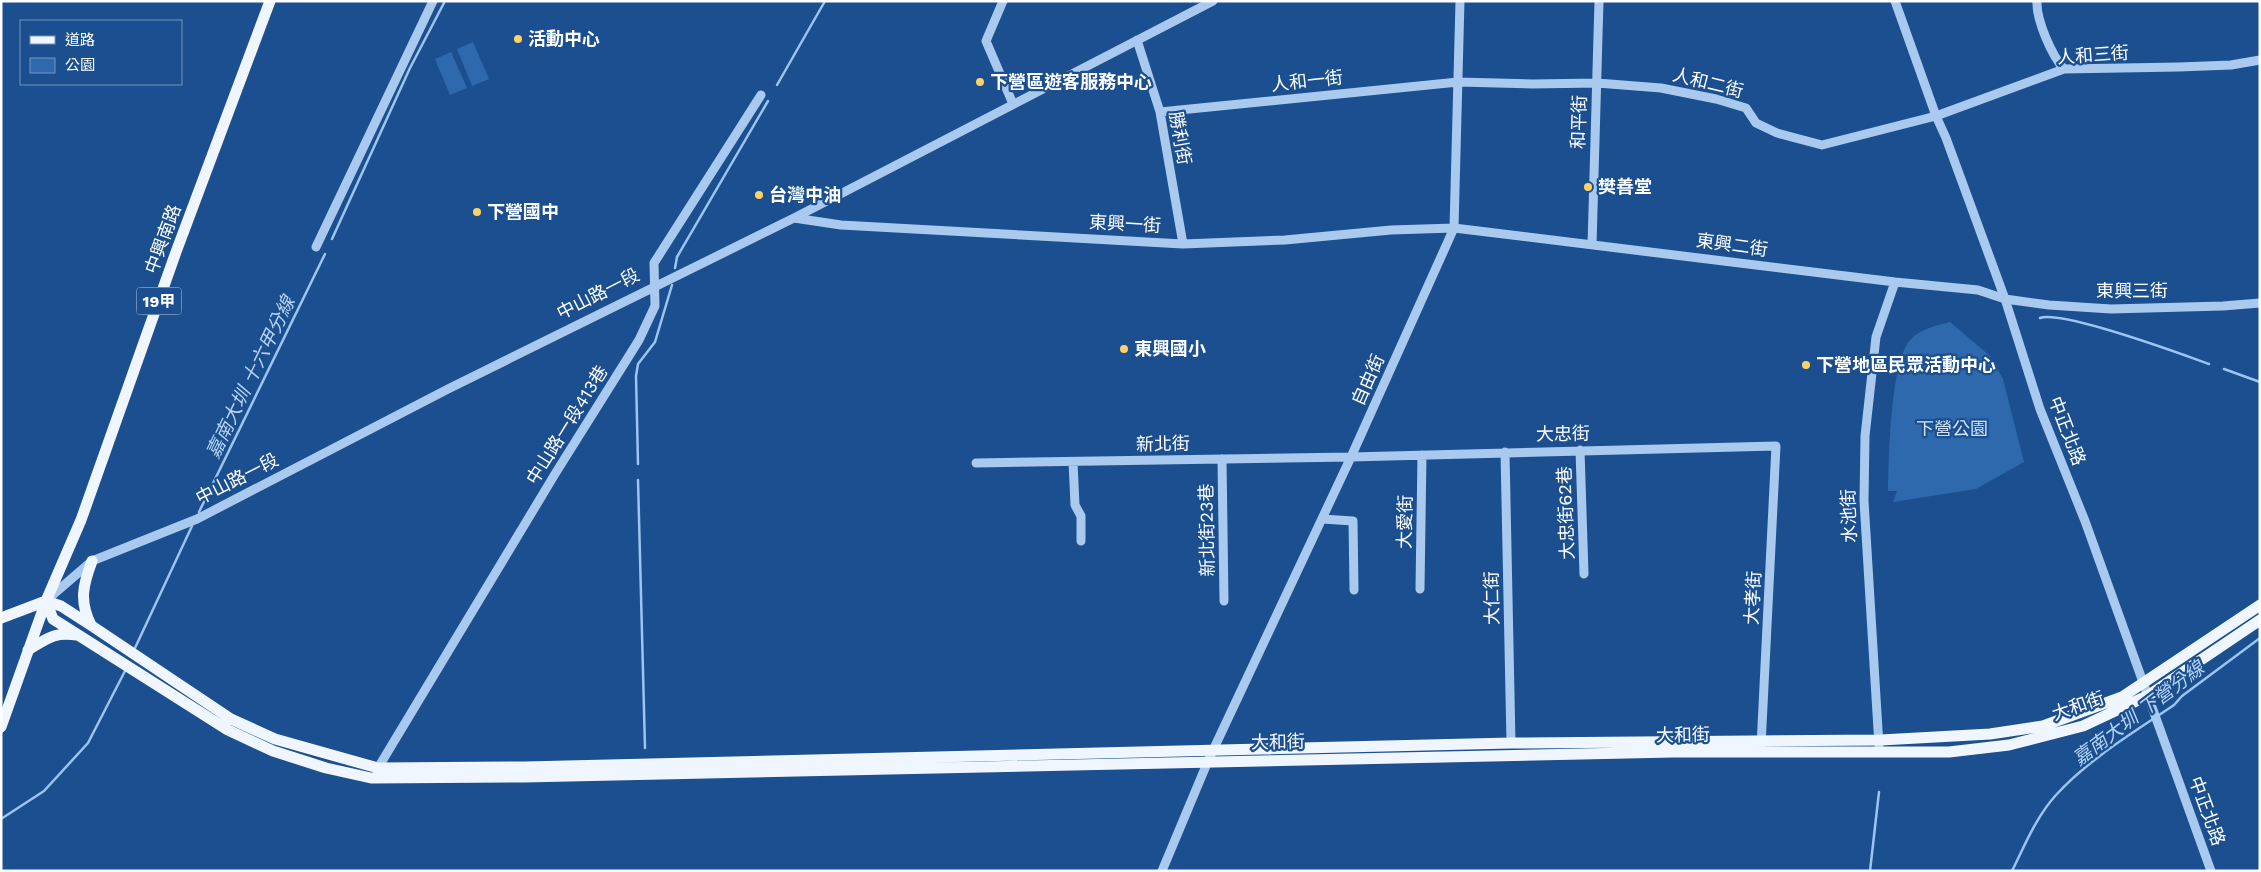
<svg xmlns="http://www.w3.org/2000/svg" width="2261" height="872" viewBox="0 0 2261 872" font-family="'Work Sans','Noto Sans TC',sans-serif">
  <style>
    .green { fill: #2e69ad }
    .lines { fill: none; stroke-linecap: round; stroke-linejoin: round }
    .stream { stroke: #9cc4f0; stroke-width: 2.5 }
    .minor { stroke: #a9c9ee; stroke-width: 9 }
    .major { stroke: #f0f6ff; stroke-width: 11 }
    .poi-dot { fill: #ffd166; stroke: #1b4f8f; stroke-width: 2 }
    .labels { text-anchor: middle; stroke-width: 4.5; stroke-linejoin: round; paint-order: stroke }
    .shield { fill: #1b4f8f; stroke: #bbcadd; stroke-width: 1 }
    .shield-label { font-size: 16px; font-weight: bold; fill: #fff }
    .poi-label { font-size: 18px; font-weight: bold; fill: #fff; stroke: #1b4f8f; text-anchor: start }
    .street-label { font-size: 18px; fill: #fff; stroke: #1b4f8f }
    .park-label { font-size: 18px; fill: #cfe3fa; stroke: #1b4f8f }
    .water-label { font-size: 19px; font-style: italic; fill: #b5d3f5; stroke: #1b4f8f }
  </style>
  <rect width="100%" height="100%" fill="#1b4f8f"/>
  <path class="green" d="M473,42L489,79L472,86L457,49Z
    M451,52L467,88L450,95L435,59Z
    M1950,322L1990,356L2003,379L2024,462L1976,489L1893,502L1897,491H1888C1889,459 1890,360 1911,339C1921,329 1937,325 1950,322Z"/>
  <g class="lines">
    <path class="stream" d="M777,85L825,1
      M332,239L410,68L445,1
      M675,268L677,257L768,101
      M2040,318C2063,310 2181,354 2209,364
      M2224,369L2260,382
      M638,464L636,376L638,364L655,342L672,285
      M638,480L645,748
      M199,512L325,254
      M135,648L192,526
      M1,819L44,791L88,743L125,671
      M1870,871L1879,792
      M2012,871C2025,845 2036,817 2056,795C2090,758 2133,733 2174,705L2182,696L2260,638"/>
    <path class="minor" d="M1003,1L986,41L1013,104
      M1895,1L1936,116L1946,138L2005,299L2040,409L2085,521L2211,871
      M2037,1C2036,20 2052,56 2064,69
      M1137,40L1160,112L1183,244
      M1160,112L1458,82L1532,84L1597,83L1661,88L1716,99L1746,108L1756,123L1777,133L1822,145L1936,116L2064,69L2179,67L2231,65L2260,60
      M794,218L841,225L1183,244L1285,240L1391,230L1454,228L1895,282L1978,290L2005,299L2049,305L2111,309L2223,306L2260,303
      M1592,245L1599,1
      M316,247L433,1
      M1580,450L1584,574
      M1505,452L1511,743
      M1222,459L1224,601
      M1073,462L1075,505L1081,516V541
      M976,463L1351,457L1776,446L1761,746
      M1322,519L1353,521L1354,590
      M1420,589L1422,455
      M48,599L92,561L197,519L448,389L794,218L1213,1
      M1879,746L1864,501L1865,436L1876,337L1895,282
      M378,768L555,474L639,340L655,306L654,263L761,95
      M1162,871L1208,761L1351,457L1454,228L1460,1"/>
    <path class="major" d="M46,601L53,619L228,730L273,751L326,768L371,778L524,777L1673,752H1949L2009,745L2083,726L2149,695L2260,620
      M46,601L61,606L92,626L231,719L275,739L378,768L525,767L1511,743L1881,740L1990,734L2043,726L2122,697L2260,605
      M1,618L46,601
      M91,625C79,601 83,585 92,561
      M28,650C48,638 53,632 77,635
      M1,727L46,601L81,520L176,252L270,1"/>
  </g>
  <g class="poi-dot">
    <circle cx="518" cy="39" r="5"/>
    <circle cx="980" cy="82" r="5"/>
    <circle cx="1588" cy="187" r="5"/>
    <circle cx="759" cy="195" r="5"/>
    <circle cx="477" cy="212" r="5"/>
    <circle cx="1124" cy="349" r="5"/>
    <circle cx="1806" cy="365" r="5"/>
  </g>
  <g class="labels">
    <rect class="shield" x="136.5" y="287.5" width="45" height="27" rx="4"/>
    <g class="shield-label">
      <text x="159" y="307">19甲</text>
    </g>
    <g class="poi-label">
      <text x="528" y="45">活動中心</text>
      <text x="990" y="88">下營區遊客服務中心</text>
      <text x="1598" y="193">樊善堂</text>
      <text x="769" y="201">台灣中油</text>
      <text x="487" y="218">下營國中</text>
      <text x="1134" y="355">東興國小</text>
      <text x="1816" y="371">下營地區民眾活動中心</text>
    </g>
    <g class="street-label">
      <text transform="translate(2093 55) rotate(-4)" y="6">人和三街</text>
      <text transform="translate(1307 81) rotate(-6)" y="6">人和一街</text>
      <text transform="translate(1708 83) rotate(14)" y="6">人和二街</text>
      <text transform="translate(1579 122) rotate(-88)" y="6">和平街</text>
      <text transform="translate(1180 138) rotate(80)" y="6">勝利街</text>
      <text transform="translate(1125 224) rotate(3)" y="6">東興一街</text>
      <text transform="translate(163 239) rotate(-70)" y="6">中興南路</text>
      <text transform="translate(1732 245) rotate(8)" y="6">東興二街</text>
      <text x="2132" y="297">東興三街</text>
      <text transform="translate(598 294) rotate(-27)" y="6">中山路一段</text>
      <text transform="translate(1368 380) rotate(-66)" y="6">自由街</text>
      <text transform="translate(567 425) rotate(-58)" y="6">中山路一段413巷</text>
      <text transform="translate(2067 431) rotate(69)" y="6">中正北路</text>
      <text transform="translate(1563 434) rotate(-1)" y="6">大忠街</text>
      <text transform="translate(1163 444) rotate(-1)" y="6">新北街</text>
      <text transform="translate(237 479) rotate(-27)" y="6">中山路一段</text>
      <text transform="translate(1566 513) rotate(-92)" y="6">大忠街62巷</text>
      <text transform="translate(1849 516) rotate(-92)" y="6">水池街</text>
      <text transform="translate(1405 522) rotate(-89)" y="6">大愛街</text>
      <text transform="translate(1207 530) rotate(-91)" y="6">新北街23巷</text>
      <text transform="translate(1492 598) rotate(-91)" y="6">大仁街</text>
      <text transform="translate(1753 598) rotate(-87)" y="6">大孝街</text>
      <text transform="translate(2078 706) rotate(-19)" y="6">大和街</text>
      <text transform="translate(1683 735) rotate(-1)" y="6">大和街</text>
      <text transform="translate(1278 742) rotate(-1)" y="6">大和街</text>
      <text transform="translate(2207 811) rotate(70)" y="6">中正北路</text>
    </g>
    <g class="park-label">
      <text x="1952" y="435">下營公園</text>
    </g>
    <g class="water-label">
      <text transform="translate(250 377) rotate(-64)" y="7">嘉南大圳 十六甲分線</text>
      <text transform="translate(2138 713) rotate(-37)" y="7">嘉南大圳 下營分線</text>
    </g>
  </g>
  <rect width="2261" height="872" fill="none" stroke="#ffffff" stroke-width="5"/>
  <rect x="20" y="20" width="162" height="65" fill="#1b4f8f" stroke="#7695bc"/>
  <rect x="30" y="36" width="25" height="8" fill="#f0f6ff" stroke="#7695bc"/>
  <text x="65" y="45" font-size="15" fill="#ffffff">道路</text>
  <rect x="30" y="58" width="25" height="15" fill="#2e69ad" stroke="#7695bc"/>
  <text x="65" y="70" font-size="15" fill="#ffffff">公園</text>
</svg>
